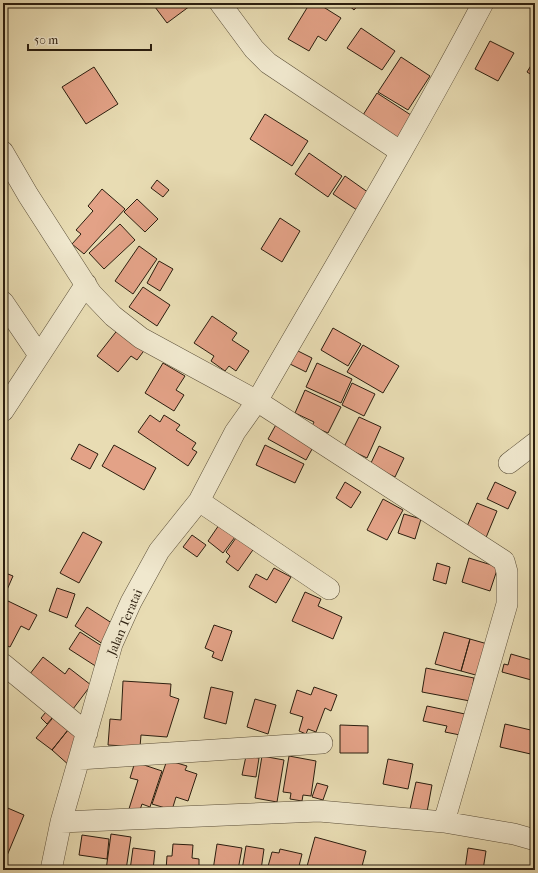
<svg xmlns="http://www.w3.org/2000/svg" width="538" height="873" viewBox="0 0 538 873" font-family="'IM FELL French Canon',serif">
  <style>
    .building { fill: #e3a287; stroke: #2b1e0f }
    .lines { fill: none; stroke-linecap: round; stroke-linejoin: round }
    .minor-casing { stroke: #5a4e38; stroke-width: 22 }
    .minor { stroke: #f0e8ce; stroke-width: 21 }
    .labels { text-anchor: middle; stroke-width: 3.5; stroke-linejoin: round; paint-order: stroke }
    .street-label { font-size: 13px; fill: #2b1e0f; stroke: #f0e8ce }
  </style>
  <rect width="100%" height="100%" fill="#e8dcb3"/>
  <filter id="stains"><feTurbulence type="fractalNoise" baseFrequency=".005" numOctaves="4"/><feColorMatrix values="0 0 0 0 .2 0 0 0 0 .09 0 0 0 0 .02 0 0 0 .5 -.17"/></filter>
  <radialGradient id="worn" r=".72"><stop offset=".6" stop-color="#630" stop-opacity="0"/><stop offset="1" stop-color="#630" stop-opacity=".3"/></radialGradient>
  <path class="building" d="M152,3H194L167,23Z
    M310,3H317L341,18L326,41L318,36L309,51L288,39Z
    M346,3H360L354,10Z
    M3,24L7,28L3,32Z
    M361,28L395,51L382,70L347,48Z
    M490,41L514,53L498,81L475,69Z
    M401,57L430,76L408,110L378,92Z
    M535,59V77L527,72Z
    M94,67L118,104L86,124L62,87Z
    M377,93L414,117L400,139L363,115Z
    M265,114L308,141L292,166L250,139Z
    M309,153L342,176L328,197L295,174Z
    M345,176L369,193L357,210L333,194Z
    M157,180L169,190L163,197L151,188Z
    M102,189L125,209L84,254L72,244L81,234L76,230L93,211L88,206Z
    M137,199L158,219L145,232L124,212Z
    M280,218L300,231L282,262L261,249Z
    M120,224L135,240L104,269L89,253Z
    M139,246L157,259L133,294L115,281Z
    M159,261L173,269L160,291L147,283Z
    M143,287L170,305L157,326L129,307Z
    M212,316L237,333L232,340L249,351L236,371L229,366L225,371L211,361L214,356L194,343Z
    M119,328L146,348L137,360L131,356L118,372L97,356Z
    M333,328L361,344L348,366L321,350Z
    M363,345L399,366L383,393L347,372Z
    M296,350L312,358L306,372L290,364Z
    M163,363L185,376L176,390L184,395L174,411L145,393Z
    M317,363L352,379L341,403L306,387Z
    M352,383L375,394L364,416L342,405Z
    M305,390L341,407L328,433L312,426L314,422L295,413Z
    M150,415L160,422L164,415L180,425L176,430L196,443L192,449L197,452L188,466L138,432Z
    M359,417L381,427L367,458L344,447Z
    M278,421L316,442L306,460L268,439Z
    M79,444L98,454L90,469L71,459Z
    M114,445L156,468L144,490L102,466Z
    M265,445L304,464L295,483L256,465Z
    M379,446L404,458L395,477L370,465Z
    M345,482L361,492L351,508L336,498Z
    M495,482L516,492L508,509L487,499Z
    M383,499L403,510L387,540L367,530Z
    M477,503L497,511L485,540L465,531Z
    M404,514L421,519L415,539L398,533Z
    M219,525L235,537L223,553L208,541Z
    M83,532L102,542L79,583L60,573Z
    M192,535L206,545L197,557L183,547Z
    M238,535L255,547L238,571L226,562L230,556L226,552Z
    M469,558L498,567L490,591L462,582Z
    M437,563L450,567L446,584L433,580Z
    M274,568L291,577L276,603L249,587L256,574L267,580Z
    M3,572L13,576L3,599Z
    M57,588L75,594L67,618L49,611Z
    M305,592L321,599L318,606L342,617L333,639L292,621Z
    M8,601L37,615L29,630L21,626L10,647L3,644V611Z
    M87,607L118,627L106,646L75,626Z
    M214,625L232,631L222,661L212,657L214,652L205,648Z
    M80,632L108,650L97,667L69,649Z
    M444,632L470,639L461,671L435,664Z
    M470,639L491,645L483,677L461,671Z
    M511,654L535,661V681L502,672L504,664L508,665Z
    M43,657L65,674L69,668L91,685L70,713L26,679Z
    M426,668L474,678L470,701L422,692Z
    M123,681L171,684L170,696L179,699L167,737L141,735L140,747L108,745L110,719L121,720Z
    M211,687L233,692L226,724L204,718Z
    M314,687L337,695L331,711L325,708L316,732L308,729L306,734L299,731L303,717L290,713L297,690L311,695Z
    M255,699L276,705L268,734L247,727Z
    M427,706L465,714L460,735L445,732L447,726L423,721Z
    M50,707L57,712L47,724L41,718Z
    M57,713L72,725L52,750L36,738Z
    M505,724L535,731V755L500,747Z
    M72,725L83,734L70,766L52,750Z
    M340,725L368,726V753H340Z
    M246,756L259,758L256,777L242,775Z
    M262,756L284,760L277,802L255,798Z
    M289,756L316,761L311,796L303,795L302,801L290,799L291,793L283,792Z
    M388,759L413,764L408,789L383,784Z
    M167,760L187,766L185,770L197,774L188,801L176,797L172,810L152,804Z
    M135,762L162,771L150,807L142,804L138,816L128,812L138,780L130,778Z
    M416,782L432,785L427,812L410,809Z
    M317,783L328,786L323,800L312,797Z
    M3,806L24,815L6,858L3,857Z
    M111,834L131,837L126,870H106Z
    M82,835L109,839L107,859L79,855Z
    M315,837L366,851L361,870H306Z
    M173,844L193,845L192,858L199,859V870H166L167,856H172Z
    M217,844L242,848L238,870H213Z
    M246,846L264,849L261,870H242Z
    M133,848L155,851L153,870H130Z
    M468,848L486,851L483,870H454L455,867L465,869Z
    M280,849L302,854L298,870H267L272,852L279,853Z"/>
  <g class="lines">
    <g class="minor-casing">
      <path id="minor" d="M220,3L254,49L268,63L401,152
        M3,152L28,195L91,293L113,316L141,338L257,401L504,561L507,572V604L444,822
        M3,302L39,355
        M3,411L86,284
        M509,463L535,443
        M199,501L329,589
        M3,664L87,733
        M79,759L322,743
        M61,822L319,811L444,822L514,834L535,840
        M51,870L61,822L112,644L131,602L159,551L199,501L235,432L257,401C333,269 412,138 483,3"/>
    </g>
    <use href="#minor" class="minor"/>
  </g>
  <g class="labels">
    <g class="street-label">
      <text transform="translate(124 622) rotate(-67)" y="5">Jalan Teratai</text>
    </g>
  </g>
  <rect width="538" height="873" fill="none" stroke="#e8dcb3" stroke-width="16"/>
  <rect x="4" y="4" width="530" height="865" fill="none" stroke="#2b1e0f" stroke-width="2"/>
  <rect x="8" y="8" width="522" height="857" fill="none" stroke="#2b1e0f"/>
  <path d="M28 44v6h123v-6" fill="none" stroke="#2b1e0f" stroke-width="2"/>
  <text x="34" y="44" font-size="12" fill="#2b1e0f" stroke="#f0e8ce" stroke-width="3" paint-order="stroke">50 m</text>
  <rect width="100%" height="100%" filter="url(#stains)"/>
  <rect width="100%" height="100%" fill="url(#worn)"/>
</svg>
